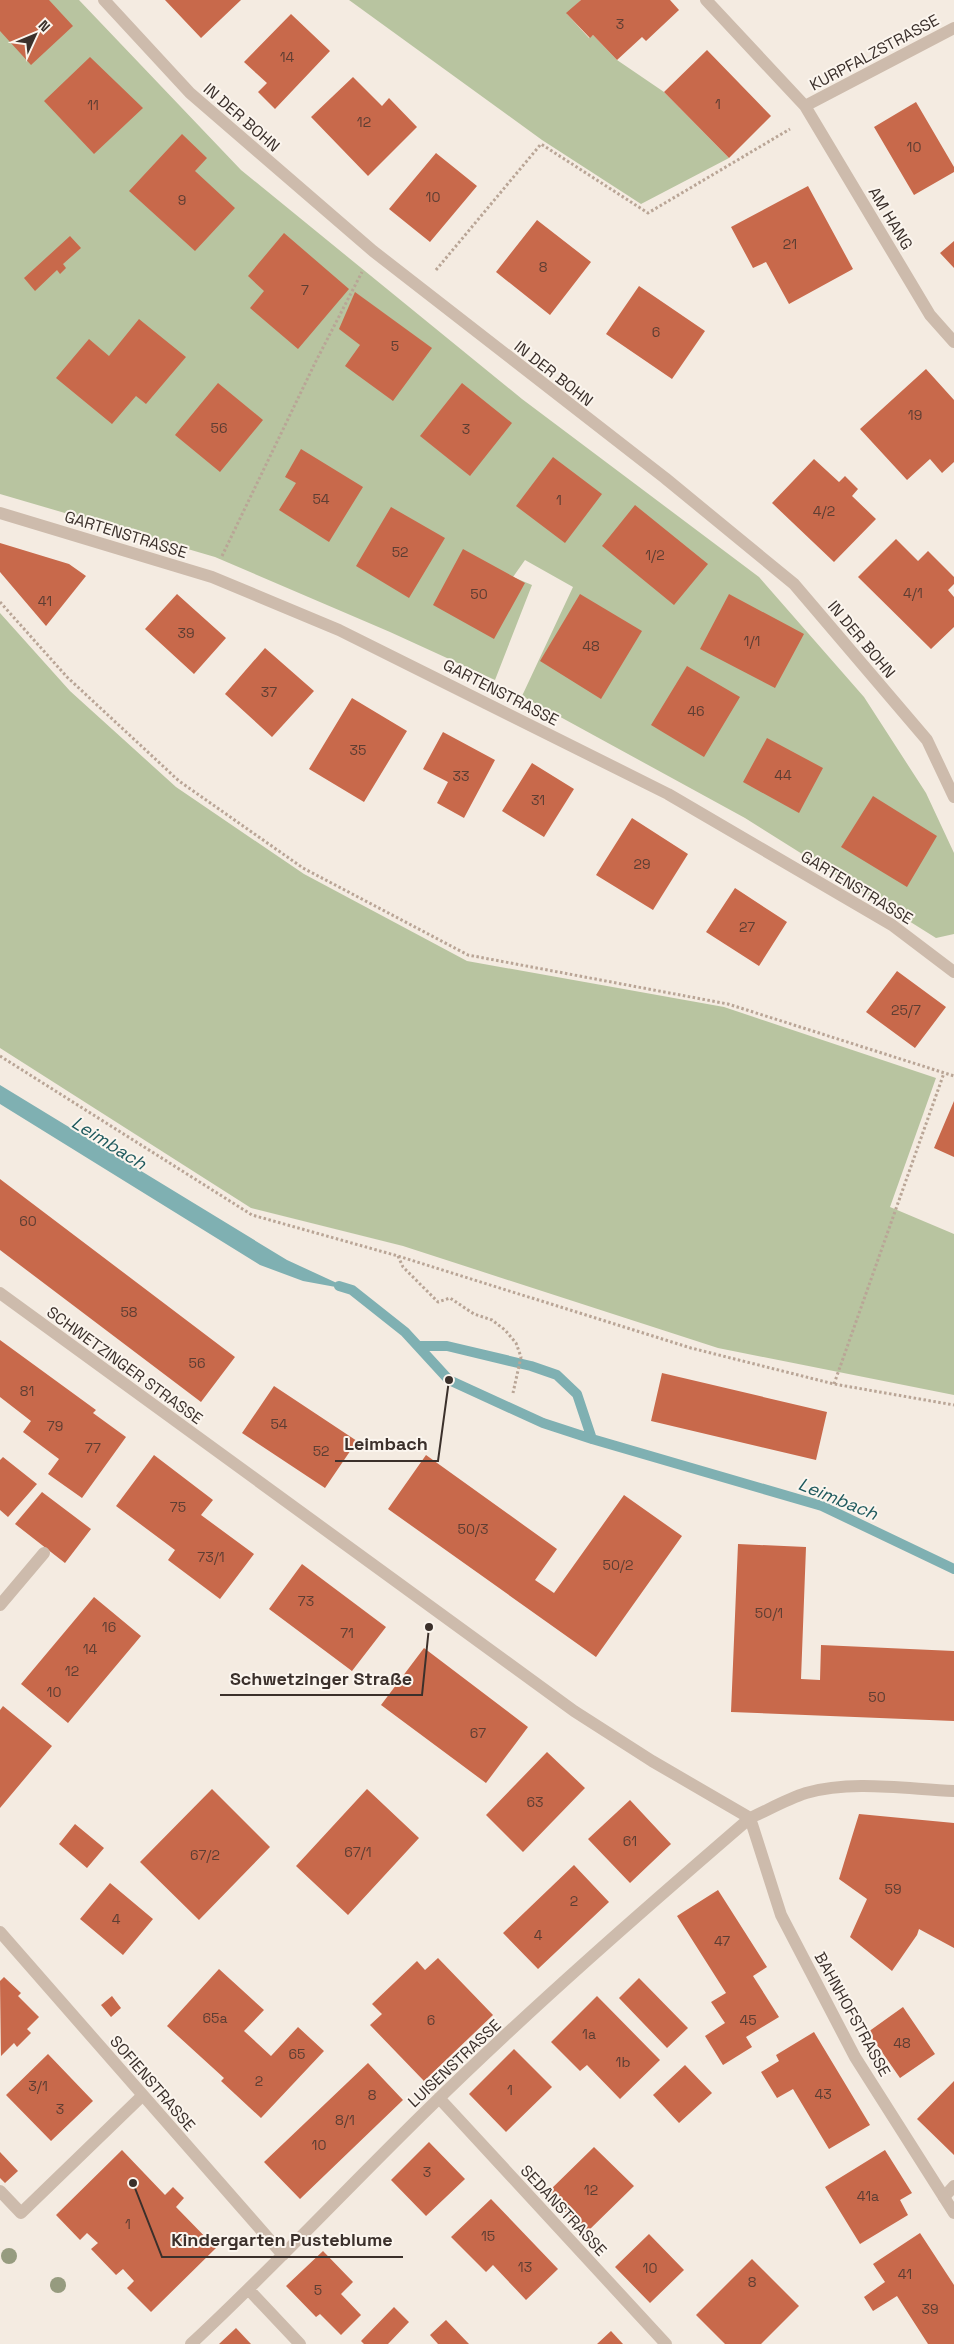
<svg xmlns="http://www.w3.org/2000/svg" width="954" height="2344" viewBox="0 0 954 2344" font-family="'Space Grotesk',sans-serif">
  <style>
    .green { fill: #b8c4a0 }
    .water { fill: #7fb0b2 }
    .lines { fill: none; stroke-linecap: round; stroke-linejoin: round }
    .stream { stroke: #7fb0b2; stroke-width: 10 }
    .building { fill: #c8694b }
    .path { stroke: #b9a596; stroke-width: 3; stroke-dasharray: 2.5 2.5; stroke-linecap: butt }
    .service { stroke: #cdbbac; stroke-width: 12 }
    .minor { stroke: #cdbbac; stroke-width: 12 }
    .tertiary { stroke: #cdbbac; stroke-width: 12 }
    .tree { fill: #969b7f }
    .labels { text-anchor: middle; stroke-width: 4; stroke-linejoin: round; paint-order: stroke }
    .number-label { font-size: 14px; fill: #5e3e33 }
    .street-label { font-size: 16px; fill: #3b302b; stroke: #fbf5ee }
    .water-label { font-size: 18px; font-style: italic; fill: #1f5a5e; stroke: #fbf5ee }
    .leader { fill: none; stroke: #3b302b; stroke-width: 2 }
    .callout-dot { fill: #3b302b; stroke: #fbf5ee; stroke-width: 2 }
    .callout-label { font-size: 18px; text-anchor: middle; font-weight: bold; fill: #3b302b; stroke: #fbf5ee; stroke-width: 4; stroke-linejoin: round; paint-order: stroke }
  </style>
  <rect width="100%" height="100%" fill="#f4ebe1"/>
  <path class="green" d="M0,0H79L241,170L522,399L759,577L864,697L926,793L954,853V934L936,938L745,818L522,696L573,587L525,560L513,577L532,585L495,680L390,632L215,557L0,494Z
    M349,0H581L567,14L589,38L593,35L617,60L664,92L729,158L641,204L542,140Z
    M0,613L70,691L176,787L304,874L467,961L724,1007L936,1078L890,1207L954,1234V1395L718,1348L403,1246L251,1208L0,1048Z"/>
  <path class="water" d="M0,1085L287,1260L352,1290L303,1281L260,1265L0,1104Z"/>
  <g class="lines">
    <path class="stream" d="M339,1286L352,1290L405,1332L449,1380L543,1423L592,1439L822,1506L954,1569
      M418,1346H447L531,1366L557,1375L577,1394L592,1439"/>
  </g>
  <path class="building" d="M0,0H49L73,26L31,65L0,31Z
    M165,0H241L201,38Z
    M581,0H670L679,10L646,41L642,37L617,60L593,35L590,38L566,13Z
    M291,14L330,51L275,109L258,92L267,83L244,62Z
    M707,50L771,116L729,158L664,92Z
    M90,57L143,108L94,154L44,101Z
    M353,77L382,106L389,98L417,127L368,176L311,117Z
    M916,102L954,167V172L914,195L874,127Z
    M182,134L207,158L195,171L235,208L195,251L129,191Z
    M436,153L477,186L430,242L389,209Z
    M808,186L853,269L789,304L766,262L753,268L731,227Z
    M537,220L591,262L550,315L496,272Z
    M284,233L349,289L298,349L250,308L264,291L248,276Z
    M70,236L81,248L63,264L66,268L60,274L57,270L35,291L24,278Z
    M954,241V268L940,253Z
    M639,286L705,331L672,379L606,334Z
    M355,292L432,348L393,401L345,366L360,345L339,329Z
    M139,319L186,357L146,404L136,396L112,424L56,378L89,339L109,356Z
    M926,369L954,400V462L942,473L930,459L907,480L860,429Z
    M218,383L263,420L220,472L175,435Z
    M462,383L512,423L470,476L420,436Z
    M301,449L363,487L329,542L279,510L296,483L285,477Z
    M553,457L602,494L565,543L516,506Z
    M814,459L839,482L845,476L858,489L852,496L876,519L834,562L772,503Z
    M635,505L708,564L674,605L602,546Z
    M391,507L445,538L409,598L356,566Z
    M896,539L918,561L928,551L954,577V584L948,590L954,597V627L931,649L858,577Z
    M0,543L69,564L86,576L46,626L0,572Z
    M463,549L525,583L494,639L433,605Z
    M177,594L226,638L194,674L145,629Z
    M580,594L642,631L601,699L540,661Z
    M729,594L804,634L775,688L700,649Z
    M265,648L314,691L272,737L225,694Z
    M687,666L740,697L704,757L651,725Z
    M352,698L407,731L364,802L309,769Z
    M443,732L495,760L464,818L437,803L448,782L423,769Z
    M767,738L823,768L799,813L743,782Z
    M532,763L574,789L544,837L502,811Z
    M873,796L937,836L907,887L841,847Z
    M632,818L688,854L653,910L596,875Z
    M735,888L787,922L759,966L706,932Z
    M897,971L946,1007L915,1048L866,1012Z
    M954,1101V1157L934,1148Z
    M0,1179L235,1357L201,1402L0,1250Z
    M0,1340L96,1410L93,1413L126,1437L82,1498L48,1474L59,1459L23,1432L31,1421L0,1397Z
    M662,1373L827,1412L816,1460L651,1421Z
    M274,1386L357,1441L325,1488L242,1433Z
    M154,1455L213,1500L201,1515L254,1554L220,1599L168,1560L175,1550L116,1506Z
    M426,1455L557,1549L535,1580L554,1593L624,1495L682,1536L596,1657L388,1509Z
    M3,1457L37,1484L8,1517L0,1510V1460Z
    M42,1492L91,1529L65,1563L15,1524Z
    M738,1544L806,1547L801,1679L820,1680L821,1645L954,1651V1721L731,1712Z
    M302,1564L386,1627L352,1671L269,1609Z
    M94,1597L141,1636L68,1723L21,1684Z
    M424,1648L528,1727L486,1783L381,1705Z
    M3,1706L52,1746L0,1808V1710Z
    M547,1752L585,1788L523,1852L486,1815Z
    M212,1789L270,1847L199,1920L140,1862Z
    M367,1789L419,1838L348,1915L296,1866Z
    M630,1800L671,1844L630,1883L588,1839Z
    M859,1814L954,1823V1948L919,1929L917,1935L892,1971L850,1937L867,1899L839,1879Z
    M75,1824L104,1848L87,1868L59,1844Z
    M574,1865L609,1902L538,1969L503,1933Z
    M110,1883L153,1919L123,1955L80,1919Z
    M718,1890L767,1967L753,1976L779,2017L746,2037L752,2047L723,2065L705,2036L725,2023L711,2002L726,1993L677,1916Z
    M438,1958L493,2015L424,2081L370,2025L382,2014L372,2004L417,1961L425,1970Z
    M219,1969L264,2010L244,2031L271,2056L298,2027L324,2051L261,2118L221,2081L224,2078L167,2026Z
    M4,1977L21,1993L18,1996L39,2017L27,2029L31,2033L17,2047L14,2043L1,2056L0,1981Z
    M639,1978L688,2028L667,2048L619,1998Z
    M112,1996L121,2008L111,2017L101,2005Z
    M597,1996L660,2060L620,2099L587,2065L580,2071L551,2042Z
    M903,2007L935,2054L900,2078L868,2032Z
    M814,2032L870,2125L829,2149L793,2089L777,2098L761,2072L779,2061L776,2055Z
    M514,2049L552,2087L506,2132L469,2094Z
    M48,2054L93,2101L51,2141L6,2095Z
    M368,2063L403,2100L300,2199L264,2162Z
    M685,2065L712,2093L679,2123L653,2095Z
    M954,2081V2155L917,2119Z
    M429,2142L465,2179L426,2216L391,2180Z
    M594,2147L634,2186L586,2233L547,2193Z
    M122,2150L165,2195L173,2187L184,2198L176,2207L216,2248L151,2312L127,2288L134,2281L123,2269L116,2275L91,2249L98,2243L87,2233L80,2240L56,2215Z
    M885,2150L912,2193L900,2200L908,2215L860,2244L825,2187Z
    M0,2152L18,2171L5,2183L0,2178Z
    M491,2199L558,2269L526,2300L493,2265L486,2272L451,2237Z
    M920,2233L954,2285V2344H928L897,2296L873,2311L864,2297L885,2282L873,2264Z
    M649,2234L684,2270L650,2303L615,2267Z
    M323,2251L353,2282L341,2294L361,2315L341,2335L320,2314L316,2317L286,2286Z
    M752,2259L799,2306L761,2344H725L696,2315Z
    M394,2307L409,2322L388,2344H364L361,2341Z
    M446,2320L469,2344H438L430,2335Z
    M236,2328L251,2344H219Z
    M611,2331L623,2344H597Z"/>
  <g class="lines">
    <path class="path" d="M436,270L541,144L648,213L790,129
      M222,556L315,363L362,272
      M0,602L67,677L179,781L303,868L468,955L728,1004L954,1076
      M0,1056L252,1215L398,1256L691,1348L834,1384L954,1405
      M398,1256L403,1267L438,1302L450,1298L474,1314L492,1320L505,1330L516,1343L521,1357L513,1393
      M834,1384L944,1073"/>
    <path class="service" d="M0,2191L21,2213L142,2096"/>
    <path class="minor" d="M104,0L190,93L373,251L665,478L794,584L927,740L954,797
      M706,0L805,106L954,28
      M805,106L930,315L954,342
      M0,513L212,577L339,630L668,794L892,925L954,972
      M0,1605L44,1553
      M0,1932L283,2255
      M439,2098L666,2344
      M944,2197L954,2186
      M249,2290L300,2344
      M191,2344C273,2268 349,2186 429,2108C532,2007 641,1912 750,1818"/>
    <path class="tertiary" d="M0,1293L574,1711L652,1761L750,1818
      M750,1818L781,1915L855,2057L954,2213
      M750,1818C768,1810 787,1799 806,1793C853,1780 905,1789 954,1791"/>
  </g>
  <g class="tree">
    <circle cx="9" cy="2256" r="8"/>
    <circle cx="58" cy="2285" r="8"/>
  </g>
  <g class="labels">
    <g class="number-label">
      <text x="620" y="29">3</text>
      <text x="287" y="62">14</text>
      <text x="718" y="109">1</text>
      <text x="93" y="110">11</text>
      <text x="364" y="127">12</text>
      <text x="914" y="152">10</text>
      <text x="433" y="202">10</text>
      <text x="182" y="205">9</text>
      <text x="790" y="249">21</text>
      <text x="543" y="272">8</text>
      <text x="305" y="295">7</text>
      <text x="656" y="337">6</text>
      <text x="395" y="351">5</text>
      <text x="915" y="420">19</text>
      <text x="219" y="433">56</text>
      <text x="466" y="434">3</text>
      <text x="321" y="504">54</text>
      <text x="559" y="505">1</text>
      <text x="824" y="516">4/2</text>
      <text x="400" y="557">52</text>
      <text x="655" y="560">1/2</text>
      <text x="913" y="598">4/1</text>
      <text x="479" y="599">50</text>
      <text x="45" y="606">41</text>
      <text x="186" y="638">39</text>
      <text x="752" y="646">1/1</text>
      <text x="591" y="651">48</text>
      <text x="269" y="697">37</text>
      <text x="696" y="716">46</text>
      <text x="358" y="755">35</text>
      <text x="783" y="780">44</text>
      <text x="461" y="781">33</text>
      <text x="538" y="805">31</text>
      <text x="642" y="869">29</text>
      <text x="747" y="932">27</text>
      <text x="906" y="1015">25/7</text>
      <text x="28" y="1226">60</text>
      <text x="129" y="1317">58</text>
      <text x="197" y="1368">56</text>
      <text x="27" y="1396">81</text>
      <text x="279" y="1429">54</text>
      <text x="55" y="1431">79</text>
      <text x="93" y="1453">77</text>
      <text x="321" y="1456">52</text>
      <text x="178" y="1512">75</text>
      <text x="473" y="1534">50/3</text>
      <text x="211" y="1562">73/1</text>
      <text x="618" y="1570">50/2</text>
      <text x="306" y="1606">73</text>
      <text x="769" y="1618">50/1</text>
      <text x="109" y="1632">16</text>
      <text x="347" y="1638">71</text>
      <text x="90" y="1654">14</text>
      <text x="72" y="1676">12</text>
      <text x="54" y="1697">10</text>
      <text x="877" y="1702">50</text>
      <text x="478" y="1738">67</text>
      <text x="535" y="1807">63</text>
      <text x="630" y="1846">61</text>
      <text x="358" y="1857">67/1</text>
      <text x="205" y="1860">67/2</text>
      <text x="893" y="1894">59</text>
      <text x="574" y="1906">2</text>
      <text x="116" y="1924">4</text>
      <text x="538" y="1940">4</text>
      <text x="722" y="1946">47</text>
      <text x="215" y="2023">65a</text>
      <text x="431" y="2025">6</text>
      <text x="748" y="2025">45</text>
      <text x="589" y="2039">1a</text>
      <text x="902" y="2048">48</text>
      <text x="297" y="2059">65</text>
      <text x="623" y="2067">1b</text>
      <text x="259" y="2086">2</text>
      <text x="38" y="2091">3/1</text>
      <text x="510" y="2095">1</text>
      <text x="823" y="2099">43</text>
      <text x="372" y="2100">8</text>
      <text x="60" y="2114">3</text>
      <text x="345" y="2125">8/1</text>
      <text x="319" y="2150">10</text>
      <text x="427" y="2177">3</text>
      <text x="591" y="2195">12</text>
      <text x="868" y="2201">41a</text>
      <text x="128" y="2229">1</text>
      <text x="488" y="2241">15</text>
      <text x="525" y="2272">13</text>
      <text x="650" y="2273">10</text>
      <text x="905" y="2279">41</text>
      <text x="752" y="2287">8</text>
      <text x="318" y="2295">5</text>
      <text x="930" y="2314">39</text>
    </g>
    <g class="street-label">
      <text transform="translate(874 52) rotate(-28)" y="6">KURPFALZSTRASSE</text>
      <text transform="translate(242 117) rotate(41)" y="6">IN DER BOHN</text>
      <text transform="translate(891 218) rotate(59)" y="6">AM HANG</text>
      <text transform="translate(554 373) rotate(38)" y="6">IN DER BOHN</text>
      <text transform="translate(126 534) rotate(17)" y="6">GARTENSTRASSE</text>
      <text transform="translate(862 639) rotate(50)" y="6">IN DER BOHN</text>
      <text transform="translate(501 692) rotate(27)" y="6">GARTENSTRASSE</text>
      <text transform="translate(857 887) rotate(31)" y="6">GARTENSTRASSE</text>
      <text transform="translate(125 1365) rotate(36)" y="6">SCHWETZINGER STRASSE</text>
      <text transform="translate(853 2014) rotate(61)" y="6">BAHNHOFSTRASSE</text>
      <text transform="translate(454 2063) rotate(-43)" y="6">LUISENSTRASSE</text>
      <text transform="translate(153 2083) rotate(49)" y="6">SOFIENSTRASSE</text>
      <text transform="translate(564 2210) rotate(47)" y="6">SEDANSTRASSE</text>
    </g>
    <g class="water-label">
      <text transform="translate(109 1143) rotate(32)" y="6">Leimbach</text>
      <text transform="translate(838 1499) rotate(22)" y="6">Leimbach</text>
    </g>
  </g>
  <path class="leader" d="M449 1380L438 1461H335M429 1627L422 1695H220M133 2183L162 2257H403"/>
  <g class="callout-dot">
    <circle cx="449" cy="1380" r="5"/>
    <circle cx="429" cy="1627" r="5"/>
    <circle cx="133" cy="2183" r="5"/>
  </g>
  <g class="callout-label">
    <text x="386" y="1450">Leimbach</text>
    <text x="321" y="1685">Schwetzinger Straße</text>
    <text x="282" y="2246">Kindergarten Pusteblume</text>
  </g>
  <g transform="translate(35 35) rotate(46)" stroke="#fbf5ee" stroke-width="4" paint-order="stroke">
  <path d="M0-4L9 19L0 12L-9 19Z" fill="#3b302b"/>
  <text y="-8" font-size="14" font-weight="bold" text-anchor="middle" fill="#3b302b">N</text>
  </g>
</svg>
